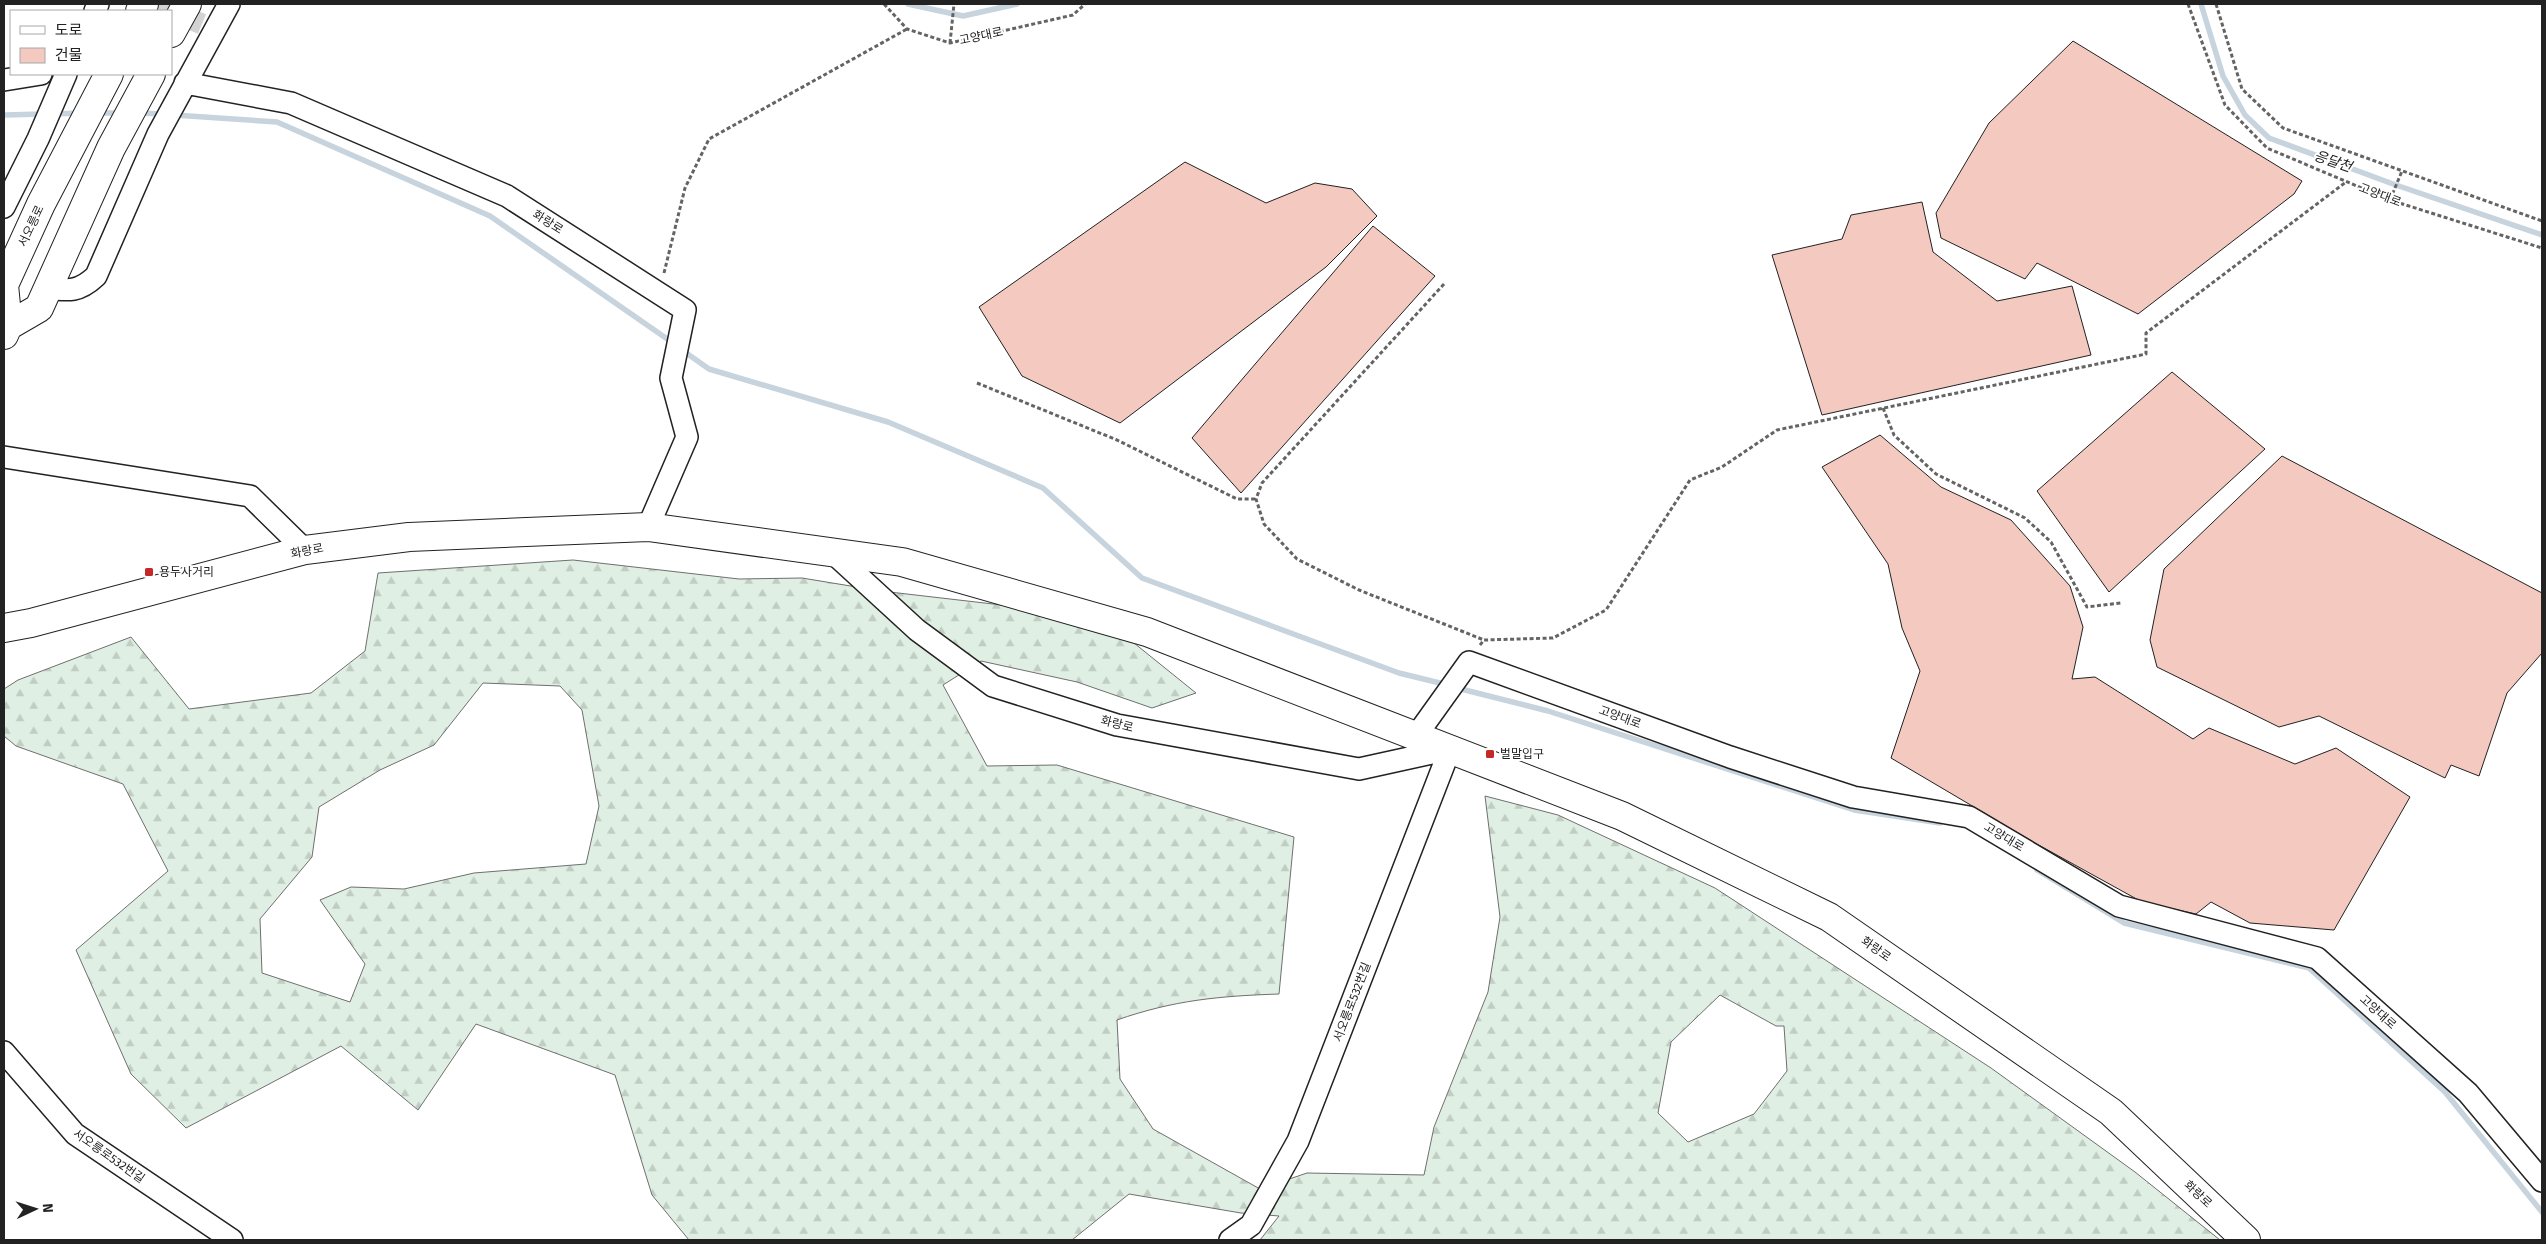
<svg xmlns="http://www.w3.org/2000/svg" width="2546" height="1244" viewBox="0 0 2546 1244" font-family="'Fira Sans','Noto Sans KR',sans-serif">
  <style>
    .forest { fill: url(#forest-firs); stroke: #6f6f6f; fill-rule: evenodd }
    .lines { fill: none; stroke-linecap: round; stroke-linejoin: round }
    .stream { stroke: #c7d3dd; stroke-width: 5.5 }
    .building { fill: #f3c9c0; stroke: #222 }
    .minor-tunnel { stroke: #d3d3d3; stroke-width: 21; stroke-dasharray: 21 11; stroke-linecap: butt }
    .minor-casing { stroke: #222; stroke-width: 24 }
    .major-casing { stroke: #222; stroke-width: 30 }
    .path { stroke: #646464; stroke-width: 3; stroke-dasharray: 4 2.5; stroke-linecap: butt }
    .minor { stroke: #fff; stroke-width: 21 }
    .major { stroke: #fff; stroke-width: 28 }
    .poi-dot { fill: #c62828; stroke: #fff; stroke-width: 2 }
    .labels { text-anchor: middle; stroke-width: 4; stroke-linejoin: round; paint-order: stroke }
    .street-label { font-size: 12px; fill: #222; stroke: #fff }
    .poi-label { font-size: 12px; fill: #222; stroke: #fff; text-anchor: start }
    .water-label { font-size: 14px; font-style: italic; fill: #222; stroke: #fff }
  </style>
  <defs>
    <pattern id="forest-firs" width="22" height="20" patternUnits="userSpaceOnUse" patternTransform="scale(1.25)"><rect width="22" height="20" fill="#e0efe3"/><path d="M5 1l3.5 6h-7zM16 11l3.5 6h-7z" fill="#c0cdc2"/></pattern>
  </defs>
  <rect width="100%" height="100%" fill="#fff"/>
  <path class="forest" d="M573,560L739,579L802,578L881,591L1019,607L1134,643L1196,693L1152,708L1077,682L981,661L943,685L987,766L1057,765L1294,837L1279,994C1220,996 1174,1000 1117,1020L1120,1079L1153,1129L1260,1189L1307,1173L1424,1175L1434,1127L1488,992L1500,917L1485,796L1558,815L1715,888L1991,1068L2135,1172L2220,1240H1260L1279,1216L1241,1213L1129,1194L1072,1240H689L652,1195L615,1075L476,1024L418,1110L341,1046L186,1128L131,1074L76,950L168,871L123,784L16,746L4,736V689L18,680L131,637L189,709L311,693L365,651L378,573ZM483,683L560,686L582,710L599,806L586,864L474,873L404,889L351,887L320,900L365,964L350,1002L262,973L260,919L312,857L319,807L380,770L434,745ZM1720,995L1776,1026H1784L1787,1071L1754,1114L1688,1142L1658,1113L1671,1042Z"/>
  <g class="lines">
    <path class="stream" d="M908,4L963,16L1017,4
      M2201,4L2223,76L2245,115L2269,138L2393,184L2542,235
      M97,113H120
      M139,113L162,114
      M54,114L80,113
      M4,115L43,114
      M174,115L277,122L490,216L673,343
      M682,350L709,369L888,422L1043,488L1142,578L1399,673L1448,685
      M1457,688L1548,711L1854,810L1940,823
      M2037,870L2124,923L2309,968L2445,1092L2542,1212"/>
  </g>
  <path class="building" d="M2073,41L2302,181L2294,194L2138,314L2037,263L2025,279L1941,238L1936,213L1989,123Z
    M1185,162L1266,203L1315,183L1352,189L1377,216L1326,267L1120,423L1022,376L979,307Z
    M1922,202L1933,252L1997,301L2072,286L2091,355L1822,415L1772,255L1842,239L1851,215Z
    M1373,226L1435,276L1241,493L1192,438Z
    M2172,372L2265,449L2109,592L2037,491Z
    M1880,435L1941,487L2011,520L2070,586L2083,627L2072,679L2095,677L2193,739L2209,728L2295,764L2336,748L2410,797L2334,930L2250,923L2211,902L2196,914L2142,902L2035,843L1891,758L1920,671L1902,628L1888,564L1822,467Z
    M2282,456L2542,593V653L2507,693L2479,776L2451,765L2445,778L2319,716L2279,727L2157,667L2150,640L2164,569Z"/>
  <g class="lines">
    <path class="minor-tunnel" d="M154,4L202,24"/>
    <g class="minor-casing">
      <path id="minor" d="M95,11L98,4
        M4,80L41,74
        M185,83L291,103L507,196L685,310L671,378L687,437L648,527
        M4,207L38,139L66,74
        M47,288C69,291 79,292 96,276L158,134L229,4
        M4,457L250,496L305,550
        M832,552L917,630L993,686L1117,725L1359,769L1450,749
        M1416,736L1469,662L1730,757L1853,797L1969,817L2119,906L2317,958L2468,1093L2542,1181
        M4,1052L75,1134L232,1240
        M1230,1240L1251,1225L1298,1141L1450,749"/>
    </g>
    <g class="major-casing">
      <path id="major" d="M140,11L144,4
        M171,33L187,4
        M8,326L39,308L111,148L151,74
        M4,335L8,326L4,285L41,204L109,74
        M4,628L31,623L305,550L409,537L648,527L902,562L1147,632L1622,816L1829,917L2111,1112L2246,1240"/>
    </g>
    <path class="path" d="M884,4L907,29L950,43L1073,15L1085,4
      M2188,4L2225,105L2267,148L2390,200L2542,248
      M2216,4L2242,89L2283,128L2542,221
      M950,43L954,4
      M2390,200L2402,171
      M664,273L685,188L709,139L907,29
      M1444,284L1262,483L1256,499L1264,524L1297,559L1359,590L1484,640
      M977,383L1117,440L1237,499H1256
      M1883,408L1894,435L1936,474L2025,518L2051,542L2087,607L2121,603
      M1480,645L1484,640L1553,638L1606,610L1690,480L1722,467L1777,430L2146,354V333L2346,182"/>
    <use href="#minor" class="minor"/>
    <use href="#major" class="major"/>
  </g>
  <g class="poi-dot">
    <rect x="144" y="567" width="10" height="10" rx="2.5"/>
    <rect x="1485" y="749" width="10" height="10" rx="2.5"/>
  </g>
  <g class="labels">
    <g class="street-label">
      <text transform="translate(981 36) rotate(-12)" y="4">고양대로</text>
      <text transform="translate(2380 195) rotate(21)" y="4">고양대로</text>
      <text transform="translate(548 222) rotate(32)" y="4">화랑로</text>
      <text transform="translate(31 226) rotate(-65)" y="4">서오릉로</text>
      <text transform="translate(307 551) rotate(-11)" y="4">화랑로</text>
      <text transform="translate(1620 717) rotate(20)" y="4">고양대로</text>
      <text transform="translate(1117 724) rotate(14)" y="4">화랑로</text>
      <text transform="translate(2004 837) rotate(31)" y="4">고양대로</text>
      <text transform="translate(1876 949) rotate(35)" y="4">화랑로</text>
      <text transform="translate(1352 1002) rotate(-69)" y="4">서오릉로532번길</text>
      <text transform="translate(2378 1012) rotate(42)" y="4">고양대로</text>
      <text transform="translate(109 1156) rotate(35)" y="4">서오릉로532번길</text>
      <text transform="translate(2198 1194) rotate(43)" y="4">화랑로</text>
    </g>
    <g class="poi-label">
      <text x="159" y="576">용두사거리</text>
      <text x="1500" y="758">벌말입구</text>
    </g>
    <g class="water-label">
      <text transform="translate(2333 161) rotate(19)" y="5">응달천</text>
    </g>
  </g>
  <rect width="2546" height="1244" fill="none" stroke="#222222" stroke-width="10"/>
  <rect x="10" y="10" width="162" height="65" fill="#ffffff" stroke="#a7a7a7"/>
  <rect x="20" y="26" width="25" height="8" fill="#ffffff" stroke="#a7a7a7"/>
  <text x="55" y="35" font-size="15" fill="#222222">도로</text>
  <rect x="20" y="48" width="25" height="15" fill="#f3c9c0" stroke="#a7a7a7"/>
  <text x="55" y="60" font-size="15" fill="#222222">건물</text>
  <g transform="translate(35 1209) rotate(86)" stroke="#ffffff" stroke-width="4" paint-order="stroke">
  <path d="M0-4L9 19L0 12L-9 19Z" fill="#222222"/>
  <text y="-8" font-size="14" font-weight="bold" text-anchor="middle" fill="#222222">N</text>
  </g>
</svg>
